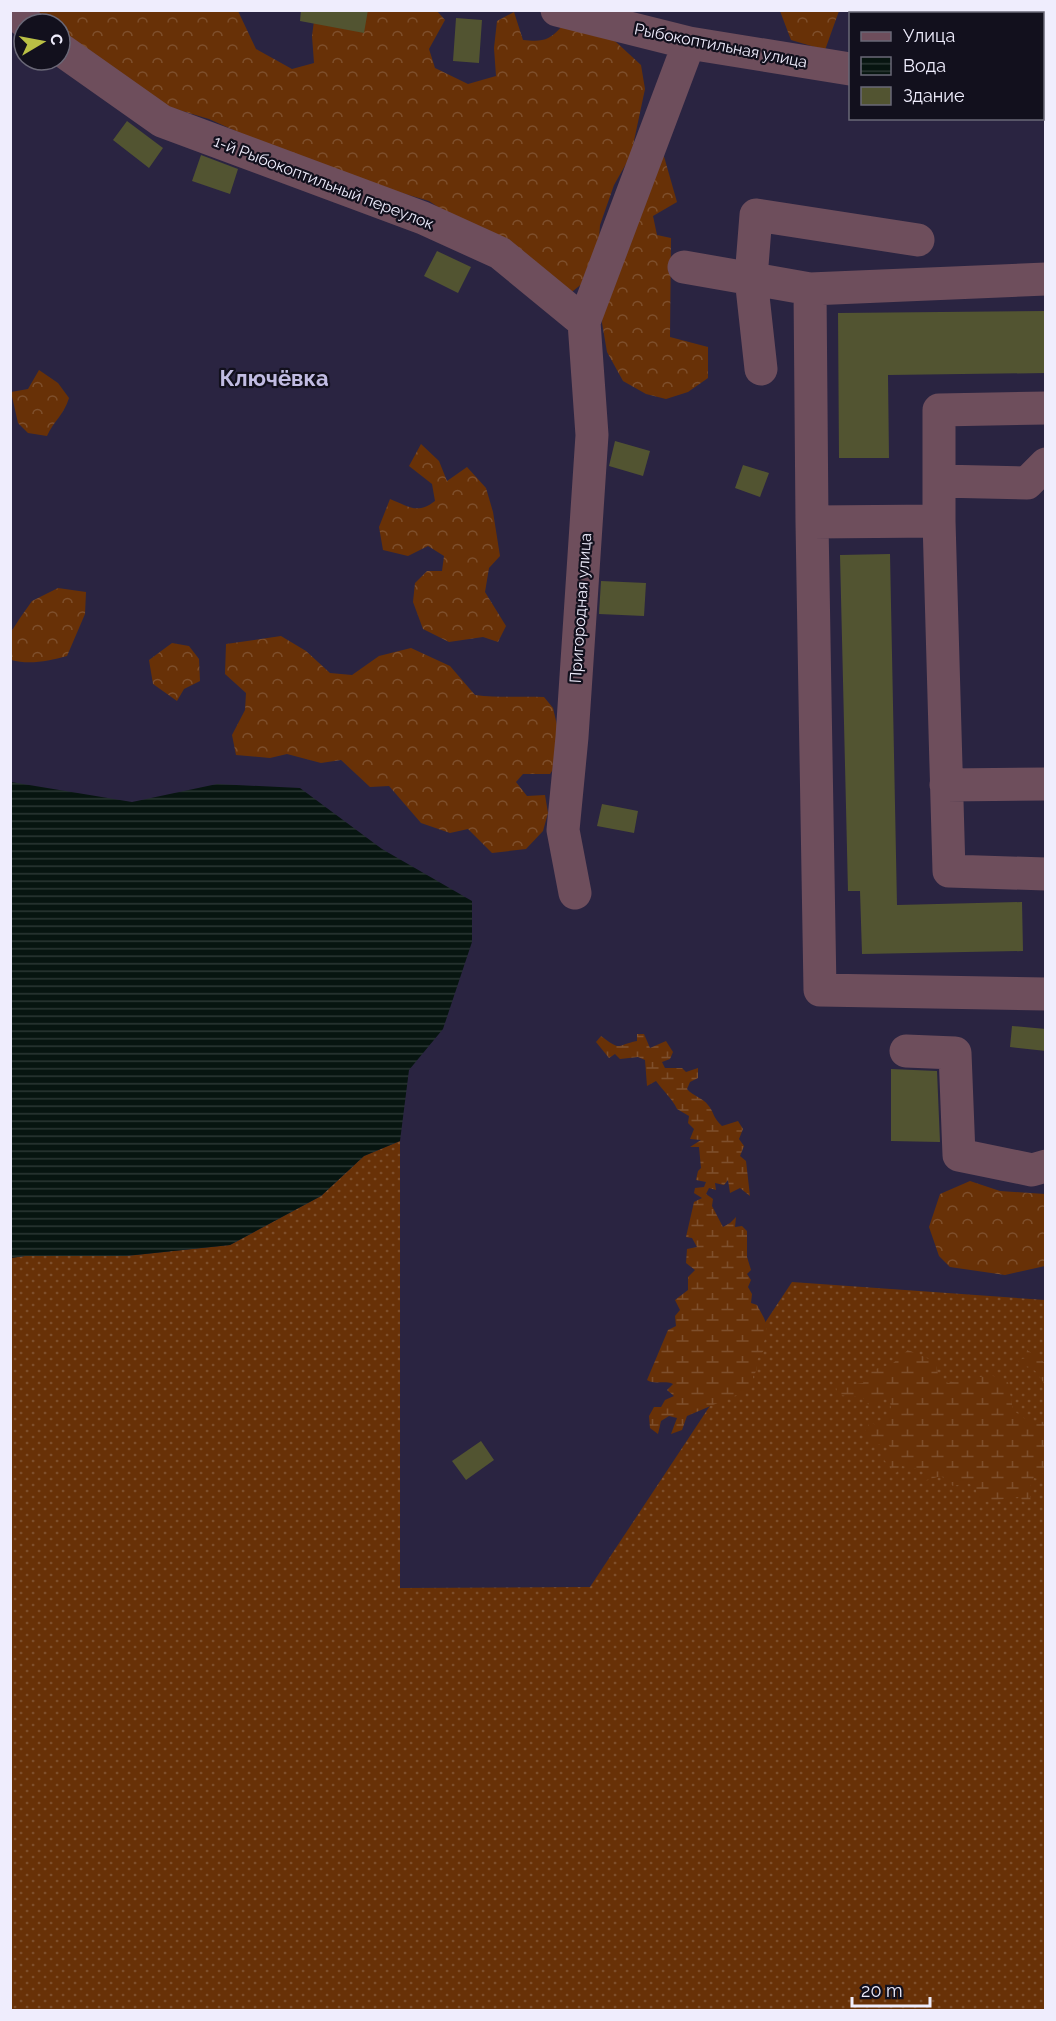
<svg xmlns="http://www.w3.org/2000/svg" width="1056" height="2021" viewBox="0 0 1056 2021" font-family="Raleway,sans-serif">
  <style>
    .grass { fill: url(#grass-dots) }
    .forest { fill: url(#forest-crowns) }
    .wetland { fill: url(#wetland-marsh) }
    .water { fill: url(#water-rules) }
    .building { fill: #525431 }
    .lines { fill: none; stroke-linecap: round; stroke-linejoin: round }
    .minor { stroke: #6e4e5c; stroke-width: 33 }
    .labels { text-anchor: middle; stroke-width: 4.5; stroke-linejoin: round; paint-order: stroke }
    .street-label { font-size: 16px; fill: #efedfd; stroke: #12101d }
    .district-label { font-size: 22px; font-weight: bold; fill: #c1bce2; stroke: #12101d }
  </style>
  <defs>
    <pattern id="grass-dots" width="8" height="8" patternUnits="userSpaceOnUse" patternTransform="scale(1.5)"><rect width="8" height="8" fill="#683107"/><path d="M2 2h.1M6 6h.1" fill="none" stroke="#7e4f2c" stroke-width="1.8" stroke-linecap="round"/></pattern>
    <pattern id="forest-crowns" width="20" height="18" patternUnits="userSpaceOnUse" patternTransform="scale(1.5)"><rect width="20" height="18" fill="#683107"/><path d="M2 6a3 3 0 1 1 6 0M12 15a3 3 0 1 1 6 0" fill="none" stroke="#7e4f2c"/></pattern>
    <pattern id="wetland-marsh" width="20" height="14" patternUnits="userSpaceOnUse" patternTransform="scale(1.5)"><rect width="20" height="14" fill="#683107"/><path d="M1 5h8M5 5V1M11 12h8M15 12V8" fill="none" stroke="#7e4f2c"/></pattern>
    <pattern id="water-rules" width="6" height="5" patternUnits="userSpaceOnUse" patternTransform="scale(1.5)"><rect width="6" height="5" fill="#071510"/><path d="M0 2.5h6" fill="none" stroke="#2b3734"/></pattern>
  </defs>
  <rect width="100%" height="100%" fill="#2a2441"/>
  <path class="grass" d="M400,1141V1588L590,1587L792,1282L1045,1300V2010H11L10,1258L25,1256H126L230,1245L321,1196L364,1156Z"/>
  <path class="forest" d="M35,11H238L256,49L292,69L314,63L312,36L315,13L312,11H437L445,20L429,49L435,68L468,84L496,76L494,48L497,21L514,12L523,40C542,42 549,41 562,26L594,30L616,42L641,65L645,89L631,155L614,185L600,225L598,253L588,279L568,295L429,201L317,168L209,119L172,108L139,91L60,36V24H48Z
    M780,11H839L825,50L791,40Z
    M659,139L677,202L653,216L657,235L671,238L670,337L708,347V378L688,392L666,399L646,394L623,381L607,352L602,323L603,304Z
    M39,370L58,383L69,398C64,415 54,420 47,436L28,433L18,423L11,392L28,389Z
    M421,444L439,461L447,481L467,467L486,488L493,512L500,556L489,568L485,592L506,626L498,642L483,637L449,642L423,629L413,602L415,583L427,571H442L444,556L428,546L408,556L383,550L379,527L390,499C408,506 417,515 435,501L432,484L409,466Z
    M58,588L86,592L85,614L67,656C48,661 30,665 11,660V632L20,618L32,601Z
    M281,636L306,651L330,673L352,675L379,656L411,648L450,666L475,695C498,698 520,696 544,697L553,708L560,738L558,762L550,774H523L516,782L527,796L545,795L548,813L543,831L526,849L492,853L468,829L450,833L421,823L389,786L370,787L341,760L321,763L287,754L270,758L236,755L232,735L245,710L246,693L225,674L226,644Z
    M172,643L189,646L199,659L200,681L184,689L177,701L153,684L149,660Z
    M970,1181L1000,1191L1045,1194V1266L1005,1275L950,1267L939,1256L929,1227L940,1194Z"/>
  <path class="wetland" d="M637,1034H644L650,1048L666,1041L673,1052L670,1059L662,1062L665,1068H682L686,1072L698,1068V1078L690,1082L687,1089C693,1096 703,1098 708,1105C714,1112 713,1118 722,1126L738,1121L743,1129L739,1139L744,1146L740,1156L746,1161L750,1196L740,1188L730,1193L728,1180L724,1185L715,1183L716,1190L709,1188L706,1194L713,1199L712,1206L723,1227L730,1223L736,1217L735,1227L742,1226L747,1231V1257L751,1270L747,1274L751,1280L748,1287L752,1294L751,1303L757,1305C762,1315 769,1323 766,1335C765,1342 762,1343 764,1350L756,1361L757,1370L753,1376V1381L760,1385L747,1387L746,1391L687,1416L682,1430L671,1434L677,1418L669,1416L661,1421L658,1434L650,1428L649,1416L654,1407H661L665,1400L674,1396L667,1390L673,1384C665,1380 654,1385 647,1380L668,1330L676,1326L675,1316L680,1310L675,1300L688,1290V1277L695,1270L686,1263L687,1249L697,1247L692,1238L686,1237L694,1202L702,1198L694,1193L695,1188L704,1187L706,1182L696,1180L698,1171L701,1168L699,1147H690L701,1140L690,1139L694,1129L688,1123L689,1116L677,1109C672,1098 663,1091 656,1081L647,1086L645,1060L638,1057L620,1059L615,1054L609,1058L596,1042L601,1036C622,1052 616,1045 637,1041Z
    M908,1350L936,1362L938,1375L948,1383L991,1375L1008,1382L1013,1410L1028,1421L1045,1422V1470L1039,1479L1034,1478C1029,1486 1028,1494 1032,1503L1028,1505L1018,1497L977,1503L976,1488L968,1483L953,1486L941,1476L923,1481L924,1470L902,1466L896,1473L884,1460L891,1449L888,1444H871L864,1433L870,1422L880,1427C890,1418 894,1410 888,1397L869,1405L862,1397L838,1395L836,1387L863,1383L869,1371L892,1364Z
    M1027,1350L1045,1363V1385C1037,1373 1038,1369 1021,1366L1018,1360L1026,1358Z"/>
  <path class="water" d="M11,782L132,802L217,784L300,788L382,849L472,901V942L443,1029L409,1070L400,1141L364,1156L321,1196L230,1245L126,1256H25L11,1258Z"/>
  <path class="building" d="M301,10H368L364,33L300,21Z
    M456,18L482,20L479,63L453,61Z
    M127,121L163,148L149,168L113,140Z
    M201,155L238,169L230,194L192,181Z
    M437,251L471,267L458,293L424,276Z
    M1046,311V373L888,375L889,458H839L838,313Z
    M615,441L650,451L643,476L609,466Z
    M743,465L769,473L760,497L735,488Z
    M890,554L897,905L1022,902L1023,951L862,954L860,891H848L840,555Z
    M601,581L646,583L644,616L599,614Z
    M602,804L638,811L634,833L597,826Z
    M1012,1026L1046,1029V1051L1010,1047Z
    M891,1069L937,1071L940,1142L891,1141Z
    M481,1441L494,1460L466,1480L452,1461Z"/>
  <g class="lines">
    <path class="minor" d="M11,10L28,24
      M557,10L689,43L850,69
      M60,49L162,121L423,218L500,253L584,322
      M1042,100H1046
      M684,267L810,289
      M1046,279L810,289L812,522L820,990L1046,994
      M761,369L751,278L756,215L918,240
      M939,481L1027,483L1046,464
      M939,521L949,871L1046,874
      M812,522L939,521V410L1046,408
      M946,785L1046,784
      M575,893L563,830L572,737L592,435L584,322L689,43
      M906,1051L955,1053L959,1155L1032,1170L1046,1166"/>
  </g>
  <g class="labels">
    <g class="street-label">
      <text transform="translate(721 45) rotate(11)" y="6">Рыбокоптильная улица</text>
      <text transform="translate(324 182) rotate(21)" y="6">1-й Рыбокоптильный переулок</text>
      <text transform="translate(580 608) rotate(-86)" y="6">Пригородная улица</text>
    </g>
    <g class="district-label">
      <text x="274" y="386">Ключёвка</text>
    </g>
  </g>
  <rect width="1056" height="2021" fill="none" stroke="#efedfd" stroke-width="24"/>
  <rect x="849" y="12" width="195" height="108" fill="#12101d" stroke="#6a6877" stroke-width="1.5"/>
  <rect x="861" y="32" width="30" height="9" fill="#6e4e5c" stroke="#6a6877" stroke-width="1.5"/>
  <text x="903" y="42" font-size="18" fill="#efedfd">Улица</text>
  <rect x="861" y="57" width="30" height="18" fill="url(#water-rules)" stroke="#6a6877" stroke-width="1.5"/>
  <text x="903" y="72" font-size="18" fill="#efedfd">Вода</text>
  <rect x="861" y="87" width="30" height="18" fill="#525431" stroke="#6a6877" stroke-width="1.5"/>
  <text x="903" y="102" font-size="18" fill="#efedfd">Здание</text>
  <g transform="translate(42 42) rotate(80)"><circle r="28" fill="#12101d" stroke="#6a6877" stroke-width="1.5"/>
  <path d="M0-4.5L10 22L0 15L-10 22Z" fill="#bac045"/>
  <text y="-9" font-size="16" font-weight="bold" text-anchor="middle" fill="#efedfd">С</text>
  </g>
  <path d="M852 1997v9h78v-9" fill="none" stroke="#efedfd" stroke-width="3"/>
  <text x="861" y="1997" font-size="18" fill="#efedfd" stroke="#12101d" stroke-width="4.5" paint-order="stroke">20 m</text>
</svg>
